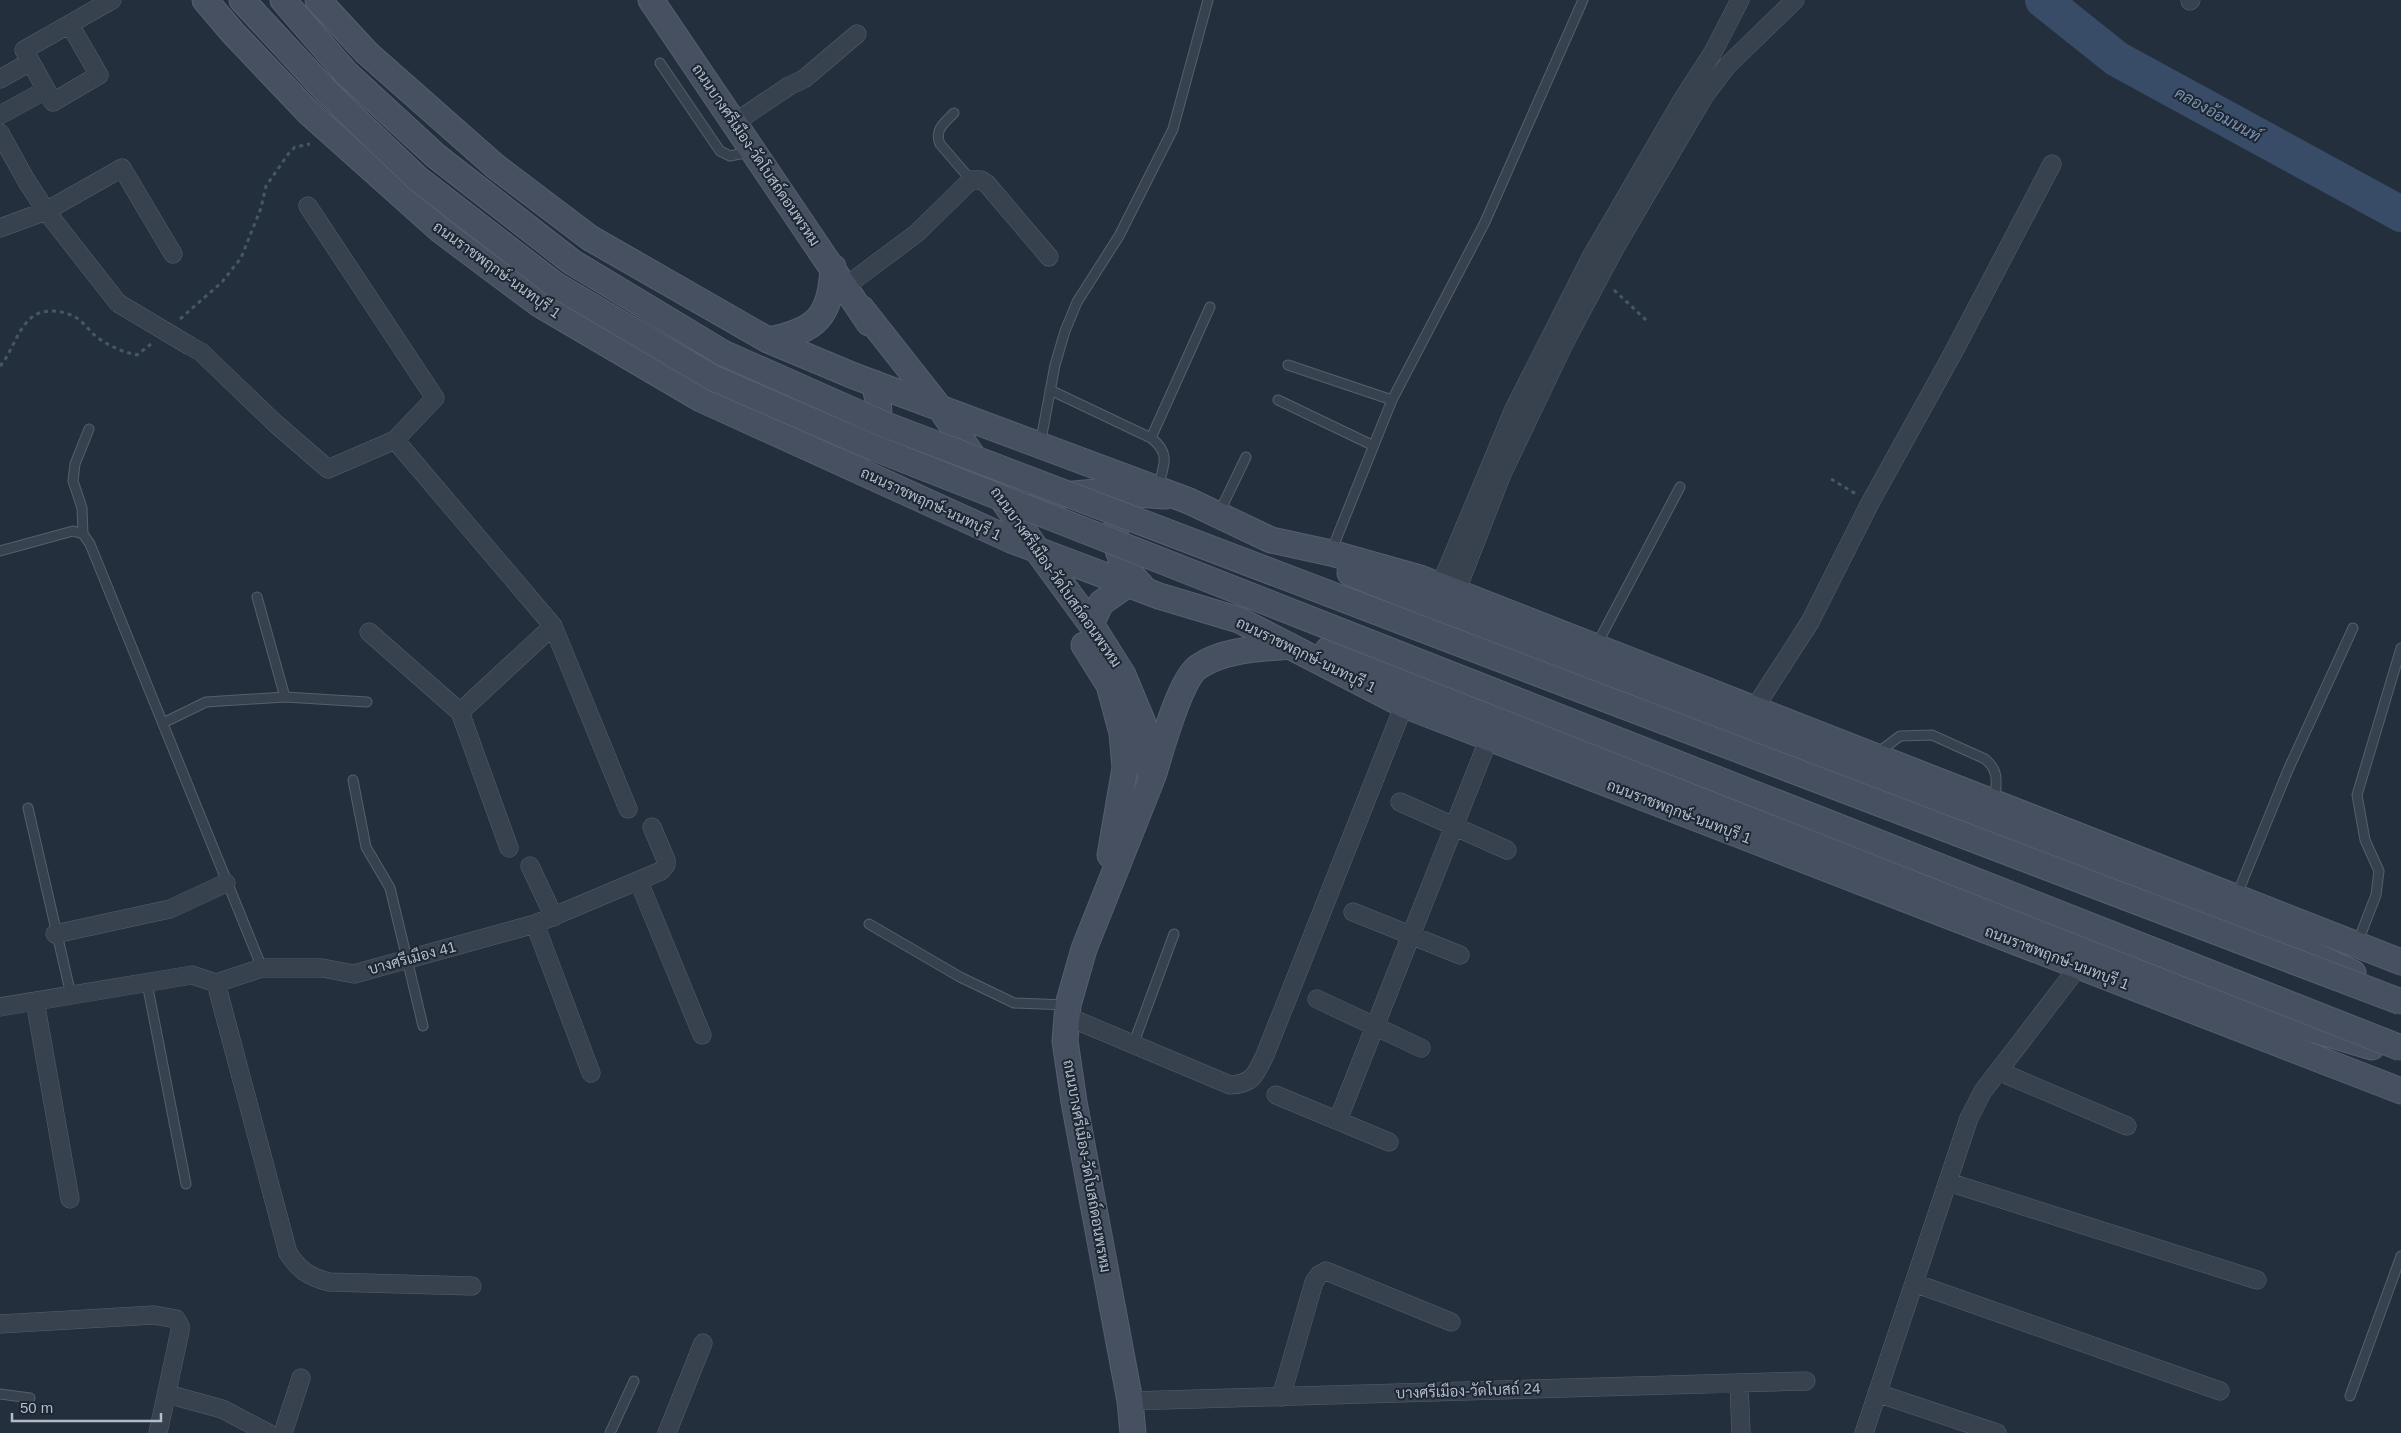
<svg xmlns="http://www.w3.org/2000/svg" width="2401" height="1433" viewBox="0 0 2401 1433" font-family="Helvetica,Sarabun,sans-serif">
  <style>
    .lines { fill: none; stroke-linecap: round; stroke-linejoin: round }
    .river { stroke: #394c67; stroke-width: 36 }
    .lane-casing { stroke: #565f6c; stroke-width: 11 }
    .street-casing { stroke: #565f6c; stroke-width: 19 }
    .secondary-casing { stroke: #565f6c; stroke-width: 27 }
    .path { stroke: #44595c; stroke-width: 3; stroke-dasharray: 4 4; stroke-linecap: butt }
    .lane { stroke: #38414e; stroke-width: 9 }
    .street { stroke: #38414e; stroke-width: 18 }
    .secondary { stroke: #465061; stroke-width: 25 }
    .street-bridge-casing { stroke: #565f6c; stroke-width: 19; stroke-linecap: butt }
    .secondary-bridge-casing { stroke: #565f6c; stroke-width: 27; stroke-linecap: butt }
    .street-bridge { stroke: #38414e; stroke-width: 18 }
    .secondary-bridge { stroke: #465061; stroke-width: 25 }
    .labels { text-anchor: middle; stroke-width: 4; stroke-linejoin: round; paint-order: stroke }
    .street-label { font-size: 15px; fill: #b4bcc9; stroke: #1d2633 }
    .water-label { font-size: 16px; font-style: italic; fill: #7c92b1; stroke: #1d2633 }
  </style>
  <rect width="100%" height="100%" fill="#242f3e"/>
  <g class="lines">
    <path class="river" d="M2043,0L2117,59L2401,214"/>
    <g class="lane-casing">
      <path id="lane" d="M660,63L720,151L730,156L749,152
        M954,113C944,123 934,130 940,144L971,180
        M1288,365L1392,400
        M1050,390L1151,438C1171,453 1164,465 1158,487
        M1278,400L1372,445
        M1151,438L1210,307
        M1040,445L1055,365L1065,331L1077,302L1119,236L1173,129L1208,0
        M1219,513L1246,457
        M83,534L82,508L73,481L75,464L89,429
        M0,551L73,531L83,534L90,544L262,968
        M1331,552L1392,400L1485,222L1583,0
        M257,597L285,697
        M1596,646L1680,487
        M163,723L206,702L285,697L367,702
        M1876,754L1900,736L1932,735L1985,759C2000,771 1996,783 1995,801
        M353,780L366,847L390,888L423,1026
        M28,808L71,995
        M2236,897L2288,770L2353,628
        M869,924L960,977L1014,1003L1066,1005
        M2357,944L2376,895L2379,871L2365,840L2357,795L2401,648
        M147,983L186,1184
        M1133,1045L1174,934
        M0,1394L30,1398
        M2350,1396L2401,1256
        M610,1433L634,1381"/>
    </g>
    <g class="street-casing">
      <path id="street" d="M2190,1L2191,0
        M70,25L99,75L53,102L24,50L112,0
        M0,79L30,62
        M0,115L46,90
        M734,123L789,86L804,79L857,34
        M0,133L26,180L46,211L118,303
        M0,228L46,211L122,168L173,254
        M846,286L917,233L971,180H981L987,184L1049,257
        M190,346L201,352L276,424L328,469L395,440L435,398L308,206
        M395,440L553,626L628,809
        M1440,586L1514,409L1591,257L1681,102L1712,54L1740,0
        M1456,592L1502,474L1565,342L1615,248L1705,95L1727,66L1795,0
        M369,632L460,712L509,848
        M1754,709L1810,622L1870,503L1953,353L2052,164
        M460,712L553,626
        M1400,802L1507,850
        M530,866L554,917
        M639,882L702,1035
        M1353,912L1460,955
        M535,924L591,1073
        M55,934L170,909L226,883
        M216,983L288,1253C299,1270 309,1277 329,1282L472,1286
        M1317,999L1421,1048
        M35,1001L70,1199
        M0,1007L192,975L216,983L262,968H322L354,974L535,924L661,871L666,865V860L652,827
        M1066,1016L1230,1085C1253,1084 1256,1074 1265,1055L1404,705
        M1998,1071L2127,1126
        M1276,1095L1389,1142
        M1338,1120L1489,738
        M1948,1182L2257,1280
        M1914,1283L2220,1391
        M0,1324L154,1315L176,1319L180,1326V1331L158,1433
        M1739,1384L1741,1433
        M1877,1393L1997,1433
        M167,1394L222,1409L268,1433
        M1281,1397L1314,1282L1319,1275L1326,1271L1451,1322
        M1130,1401L1806,1381
        M283,1433L301,1378
        M667,1433L703,1343
        M1864,1433L1969,1118L1983,1091L2079,966"/>
    </g>
    <g class="secondary-casing">
      <path id="secondary" d="M205,0L233,33L309,113L440,230L539,304L701,399L1011,540L1159,596L1239,620L1404,705L2401,1091
        M242,0L328,93
        M283,0L347,74
        M318,0L367,53L495,166L590,238L768,340L854,376L1189,501L1271,540L1331,553L1420,578L2401,962
        M651,0L869,323
        M862,309L940,408L1037,550L1091,624L1123,675L1143,723L1151,781L1084,949L1068,1005L1065,1041L1074,1102L1130,1401L1133,1433
        M768,340C816,331 831,317 833,267
        M849,456C883,439 883,416 874,383
        M1015,518L1052,496L1096,492L1136,494
        M1350,573L1595,672L2242,922L2353,973
        M1144,589L1123,565L1114,538L1119,515L1136,494L1165,496
        M1091,624L1101,603L1127,585
        M1084,645L1109,685L1122,733L1125,768L1110,855
        M1328,650L1567,746L2241,1008L2372,1047
        M1153,776C1161,751 1179,681 1198,667C1224,649 1260,649 1290,646"/>
    </g>
    <path class="path" d="M1614,290L1646,320
      M180,319L222,282L241,258L261,208L266,186L289,153L295,147L310,144
      M0,366C13,351 16,331 31,318C41,308 63,310 75,317C84,322 90,332 98,338C110,346 122,352 137,355L151,344
      M1831,479L1856,494"/>
    <use href="#lane" class="lane"/>
    <use href="#street" class="street"/>
    <use href="#secondary" class="secondary"/>
    <g class="street-bridge-casing">
      <path id="street-bridge" d="M118,303L190,346"/>
    </g>
    <g class="secondary-bridge-casing">
      <path id="secondary-bridge" d="M347,74L436,156L572,262L723,353L881,423L2401,1002
        M328,93L418,179L554,284L713,378L872,447L2401,1048"/>
    </g>
    <use href="#street-bridge" class="street-bridge"/>
    <use href="#secondary-bridge" class="secondary-bridge"/>
  </g>
  <g class="labels">
    <g class="street-label">
      <text transform="translate(756 155) rotate(56)" y="5">ถนนบางศรีเมือง-วัดโบสถ์ดอนพรหม</text>
      <text transform="translate(497 270) rotate(36)" y="5">ถนนราชพฤกษ์-นนทบุรี 1</text>
      <text transform="translate(931 504) rotate(25)" y="5">ถนนราชพฤกษ์-นนทบุรี 1</text>
      <text transform="translate(1056 577) rotate(55)" y="5">ถนนบางศรีเมือง-วัดโบสถ์ดอนพรหม</text>
      <text transform="translate(1306 655) rotate(26)" y="5">ถนนราชพฤกษ์-นนทบุรี 1</text>
      <text transform="translate(1679 812) rotate(21)" y="5">ถนนราชพฤกษ์-นนทบุรี 1</text>
      <text transform="translate(412 958) rotate(-15)" y="5">บางศรีเมือง 41</text>
      <text transform="translate(2057 958) rotate(21)" y="5">ถนนราชพฤกษ์-นนทบุรี 1</text>
      <text transform="translate(1087 1166) rotate(80)" y="5">ถนนบางศรีเมือง-วัดโบสถ์ดอนพรหม</text>
      <text transform="translate(1468 1391) rotate(-2)" y="5">บางศรีเมือง-วัดโบสถ์ 24</text>
    </g>
    <g class="water-label">
      <text transform="translate(2218 114) rotate(29)" y="6">คลองอ้อมนนท์</text>
    </g>
  </g>
  <path d="M12 1413v8h149v-8" fill="none" stroke="#b4bcc9" stroke-width="2.5"/>
  <text x="20" y="1413" font-size="15" fill="#b4bcc9" stroke="#1d2633" stroke-width="4" paint-order="stroke">50 m</text>
</svg>
